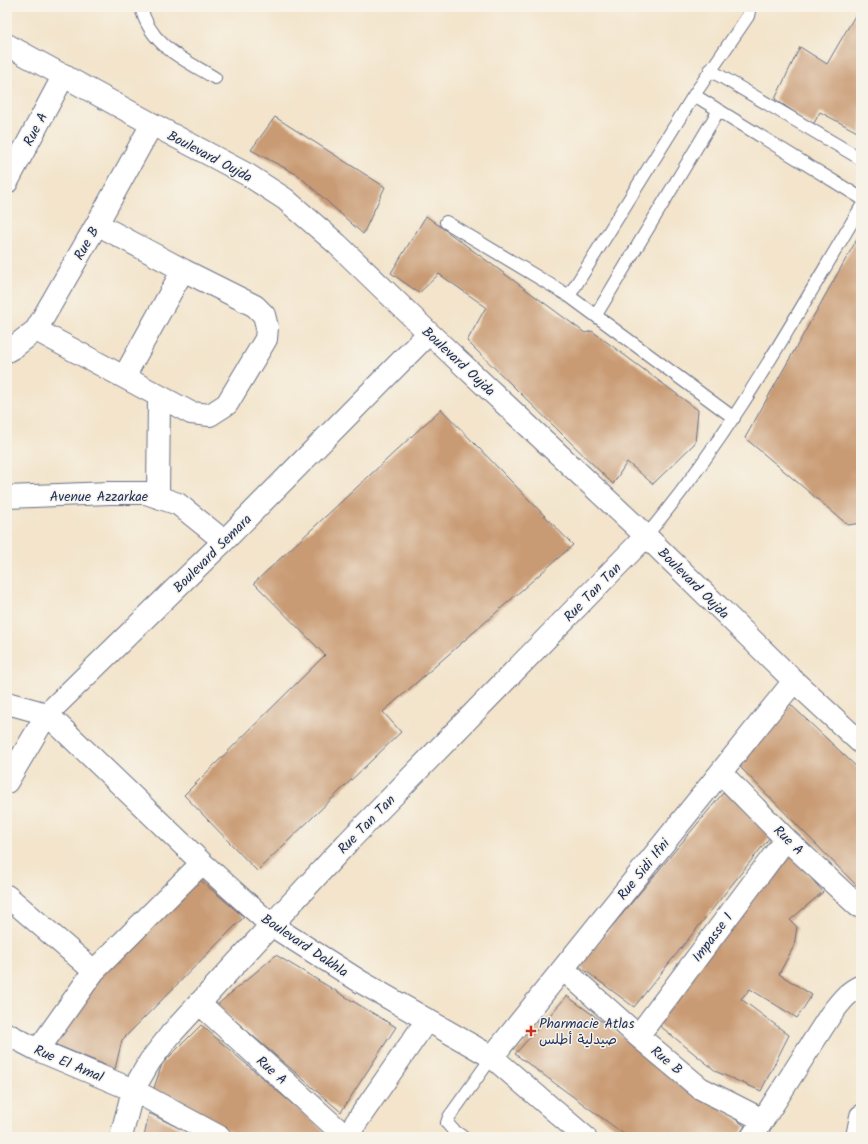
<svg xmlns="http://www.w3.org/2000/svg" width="868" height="1144" viewBox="0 0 868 1144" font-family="Kalam,'Playpen Sans Arabic',sans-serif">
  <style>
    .building { fill: #c99b74 }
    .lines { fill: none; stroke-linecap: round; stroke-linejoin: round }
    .service-casing { stroke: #676e84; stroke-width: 14 }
    .minor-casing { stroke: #676e84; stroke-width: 24 }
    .trunk-casing { stroke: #676e84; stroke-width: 24 }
    .service { stroke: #fff; stroke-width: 12 }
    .minor { stroke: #fff; stroke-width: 22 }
    .trunk { stroke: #fff; stroke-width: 22 }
    .poi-dot { fill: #c8321e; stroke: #f7f3e8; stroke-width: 1.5 }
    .labels { text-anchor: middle; stroke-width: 3; stroke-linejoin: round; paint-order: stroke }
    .street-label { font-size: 14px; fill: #1b2f5e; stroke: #f7f3e8 }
    .poi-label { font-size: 14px; fill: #1b2f5e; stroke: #f7f3e8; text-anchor: start }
  </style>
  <rect width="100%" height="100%" fill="#f7f3e8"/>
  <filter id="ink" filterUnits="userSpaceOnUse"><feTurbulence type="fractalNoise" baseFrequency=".025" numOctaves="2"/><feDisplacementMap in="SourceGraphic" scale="8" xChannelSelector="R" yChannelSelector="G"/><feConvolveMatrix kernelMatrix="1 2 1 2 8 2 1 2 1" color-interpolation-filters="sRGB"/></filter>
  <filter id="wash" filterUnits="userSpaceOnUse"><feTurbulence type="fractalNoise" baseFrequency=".012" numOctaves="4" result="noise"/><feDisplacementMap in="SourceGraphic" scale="16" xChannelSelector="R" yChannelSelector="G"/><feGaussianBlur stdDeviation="0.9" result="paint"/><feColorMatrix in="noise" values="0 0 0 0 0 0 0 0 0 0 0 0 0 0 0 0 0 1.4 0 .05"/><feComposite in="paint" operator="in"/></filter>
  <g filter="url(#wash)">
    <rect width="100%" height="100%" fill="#f3e4cb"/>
    <g id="blocks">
      <path class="building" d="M860,7L861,134L820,112L813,125L775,99L800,47L827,64Z
        M275,117L385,187L363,234L298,175L251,150Z
        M426,216L585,333L592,331L698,410L695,443L653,484L627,462L613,484L467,341L486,307L439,274L419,293L391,273Z
        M861,232V523L848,525L745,438Z
        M441,409L573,545L383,712L401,732L257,871L184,795L325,655L254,583Z
        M790,704L861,771V890L741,768V759Z
        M728,787L770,837L634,1007L579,966Z
        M788,851L823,892L790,920L797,927L794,946L779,974L812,995L797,1018L750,989L741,999L789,1035L761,1091L717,1072L654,1021Z
        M199,879L244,917L122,1040L115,1069L52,1043L79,994Z
        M276,955L396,1027L341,1112L217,1005Z
        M567,996L745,1126L738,1137H628L515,1054Z
        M201,1025L326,1133L323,1137H240L153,1091L162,1064Z
        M149,1113L197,1137H144Z"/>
    </g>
  </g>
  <g filter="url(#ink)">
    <use href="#blocks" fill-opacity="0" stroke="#676e84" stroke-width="1"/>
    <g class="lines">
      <g class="service-casing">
        <path id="service" d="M141,7C150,46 184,59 215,78
          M710,70L861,159
          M694,95L861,198
          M446,222L569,296L734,418
          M569,296L694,95L748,16L750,7
          M596,315L719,110
          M646,536C731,435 794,319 861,207
          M463,1137L453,1130L447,1123L449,1117L492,1057"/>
      </g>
      <g class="minor-casing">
        <path id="minor" d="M7,45L152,124L248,175L285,199L337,244L429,333L646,536L794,681L861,743
          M7,182L64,75
          M36,330L191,413L210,415L227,404L266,339L267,327L264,315L255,306L183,270L97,224
          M7,351L14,347L36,330L97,224L152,124
          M124,377L183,270
          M7,497L110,493H146L178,504L224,541
          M158,497L159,396
          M7,703L47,714L202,863L271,925L361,982L492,1057L585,1137
          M721,773L786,839L858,906
          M7,782L47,714L224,541L429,333
          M7,896L94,971
          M563,969L638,1036L700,1088L763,1120
          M199,1003L346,1137
          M7,1034L38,1050L133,1090L220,1137
          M638,1036L786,839
          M38,1050L94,971L202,863
          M492,1057L794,681
          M121,1137L133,1090L150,1061L171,1034L347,843L646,536
          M346,1137L427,1020
          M752,1137L831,1014C840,1003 847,992 861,986"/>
      </g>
      <g class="trunk-casing">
        <path id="trunk" d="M857,1137L861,1116"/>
      </g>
      <use href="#service" class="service"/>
      <use href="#minor" class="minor"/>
      <use href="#trunk" class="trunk"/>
    </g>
  </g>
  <path class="poi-dot" d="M529 1025h4v4h4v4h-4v4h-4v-4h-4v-4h4z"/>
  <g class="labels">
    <g class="street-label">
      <text transform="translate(35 129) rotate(-62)" y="5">Rue A</text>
      <text transform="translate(210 156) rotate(28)" y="5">Boulevard Oujda</text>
      <text transform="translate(86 243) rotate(-60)" y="5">Rue B</text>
      <text transform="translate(459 361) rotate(43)" y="5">Boulevard Oujda</text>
      <text x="99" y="501">Avenue Azzarkae</text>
      <text transform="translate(212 553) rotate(-45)" y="5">Boulevard Semara</text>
      <text transform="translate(694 583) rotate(45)" y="5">Boulevard Oujda</text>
      <text transform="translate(592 592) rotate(-46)" y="5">Rue Tan Tan</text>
      <text transform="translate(366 824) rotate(-46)" y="5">Rue Tan Tan</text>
      <text transform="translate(789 840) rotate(44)" y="5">Rue A</text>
      <text transform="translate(643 869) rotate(-51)" y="5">Rue Sidi Ifni</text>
      <text transform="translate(712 937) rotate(-53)" y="5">Impasse 1</text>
      <text transform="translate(305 945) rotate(34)" y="5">Boulevard Dakhla</text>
      <text transform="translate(667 1060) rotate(40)" y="5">Rue B</text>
      <text transform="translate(69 1063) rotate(23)" y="5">Rue El Amal</text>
      <text transform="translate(272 1070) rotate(42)" y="5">Rue A</text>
    </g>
    <g class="poi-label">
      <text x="539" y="1028">Pharmacie Atlas<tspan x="539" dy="16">صيدلية أطلس</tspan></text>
    </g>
  </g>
  <rect width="868" height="1144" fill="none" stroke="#f7f3e8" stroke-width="24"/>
</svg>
